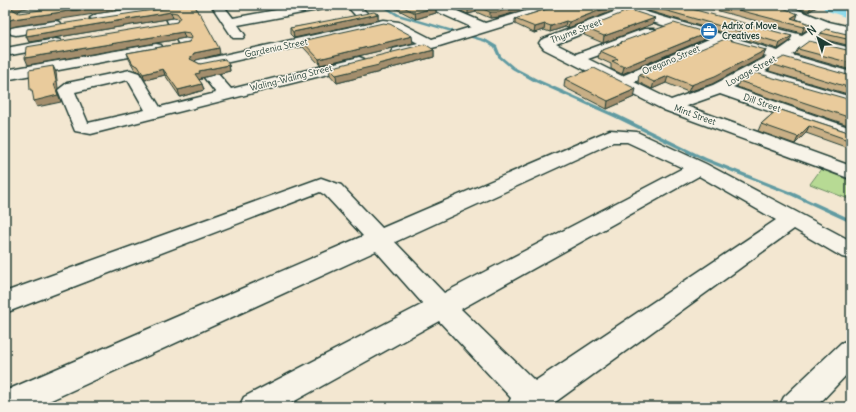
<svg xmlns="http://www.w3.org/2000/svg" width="856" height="412" viewBox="0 0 856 412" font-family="Delius,sans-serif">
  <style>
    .green { fill: #b7da94; stroke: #6b8c64 }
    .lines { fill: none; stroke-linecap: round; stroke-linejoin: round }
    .stream { fill: #619ba2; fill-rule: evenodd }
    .river { fill: #8ddaeb; fill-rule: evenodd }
    .street-casing { stroke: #1f3d34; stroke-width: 3 }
    .street { fill: #f7f3e8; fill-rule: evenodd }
    .wall { fill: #c8af86; stroke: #1f3d34 }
    .shaded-wall { fill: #a38e6d; stroke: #1f3d34 }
    .building { fill: #e9cb9c; stroke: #1f3d34 }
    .labels { text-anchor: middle; stroke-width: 3; stroke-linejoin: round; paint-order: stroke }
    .far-poi-label { font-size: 9px; font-weight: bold; fill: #1f3d34; stroke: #f7f3e8; text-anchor: start }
    .far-street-label { font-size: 9px; fill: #1f3d34; stroke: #f7f3e8 }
  </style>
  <rect width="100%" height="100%" fill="#f3e7d1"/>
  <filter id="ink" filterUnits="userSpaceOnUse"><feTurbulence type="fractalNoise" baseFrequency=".025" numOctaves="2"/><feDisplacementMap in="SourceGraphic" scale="8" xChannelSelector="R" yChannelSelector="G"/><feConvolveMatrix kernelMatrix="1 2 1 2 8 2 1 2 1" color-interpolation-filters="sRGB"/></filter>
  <g filter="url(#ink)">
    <path class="green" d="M821,169L851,181V200L810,184Z"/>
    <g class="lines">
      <path class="stream" d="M380,5H384L399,14L487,40L497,46L501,56L514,67L539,80L618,115L706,158L794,193L851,219V223L790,195L702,160L614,117L535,82L512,69L498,57L494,48L485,42L397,16Z"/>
      <path class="river" d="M822,5H851V19L825,10Z"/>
      <g class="street-casing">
        <path id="street" d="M162,5H171L186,34L205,59L383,20L399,22L432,39L471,27L429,8L427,5H443L485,23L546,5H565L563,8L436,47L398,56L393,55L391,52L393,49L418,43L391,29L383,28L211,66L231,89L359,57L364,59L367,62L364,65L91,134L75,131L58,90L67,83L130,70L139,73L160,107L216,93L179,45L163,12L97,22L90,18L97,14ZM128,80L145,110L88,123L75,92Z
          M211,5H223L233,18L303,5H329L323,9L238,25L245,35L243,38H233Z
          M346,5H359L367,13L366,16H356Z
          M637,5H659L657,8L643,11L778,51L792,41L758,32L756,29L758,26L763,25L802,35L815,26L771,8L769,5H786L829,22L851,27V35L827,30L815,39L851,48V57L806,45L792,55L851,72V82L781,61L765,71L851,97V107L753,78L733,87L851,128V140L720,94L686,106L851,166V179L664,110L544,49L539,43L541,40L624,8ZM629,15L709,39L622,76L588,59L654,35L656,32L654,29H644L576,54L556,44ZM723,44L767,57L713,85L671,100L634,82Z
          M55,21L60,22L62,25L60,28L16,35L11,34L9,31L11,28L16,27Z
          M55,39L60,40L62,43L60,46L11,55L5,53L6,48Z
          M156,44L161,45L163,48L161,51L5,80V70Z
          M610,130L637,132L706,164L851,241V259L842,257L794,229L554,403L556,407H507L511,398L439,321L284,407H239L244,397L423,304L376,251L36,407H5V391L363,236L325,195L320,192L5,313V292L321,178L341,185L382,228ZM613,142H627L683,168L444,293L395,242ZM699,176L776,220L535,381L461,309Z
          M851,339V370L816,407H779L784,397L841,343Z"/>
      </g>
      <use href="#street" class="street"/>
    </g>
    <path class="wall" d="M389,5H432L436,7V13L416,19Z
      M447,5H541L499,17L490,18L476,12L468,14Z
      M560,5H630L624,7L568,28L565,27L550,32L544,30L534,33L515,24V19Z
      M696,5H776L796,20L807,30L802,33Z
      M790,5H820L808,12Z
      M650,6L789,42L778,49L649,11Z
      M166,8L198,13L220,54L196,60L194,61L200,64L229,65L230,71L201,78L202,79L199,80L202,84L204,90L180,97L165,75L145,80L140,72L135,70L129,59L127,53L189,42L191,39L185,38L28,65L177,22L178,19L173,18L29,42L26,36Z
      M378,14V20L294,38L290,34V28Z
      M655,18L653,24L603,43L584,35L585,28Z
      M707,33L705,39L622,74L611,69V64L598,58L600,51L620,44L621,42Z
      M821,33L851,35V46L818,38Z
      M302,41L413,43L320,65L303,47Z
      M798,49L851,51V70L795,54Z
      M434,50V57L380,71V72L337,83L330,75L329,68Z
      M766,50L763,57L712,84L688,92L666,83L652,89L638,82L639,75Z
      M771,64L851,76V95L769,71Z
      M565,79L634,97L607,109L564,87Z
      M739,81L851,100V126L737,87Z
      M778,109L851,133V149L806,133L795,144L758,131L761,124Z"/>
    <path class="shaded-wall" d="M16,5H46L22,9L15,14L12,9Z
      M111,5H132L133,8L16,26L5,29V22L13,19Z
      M522,5H541L499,17L490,18V12Z
      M614,5H630L624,7L568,28L569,22Z
      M813,5H820L808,12L811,7Z
      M476,6V12L468,14V8Z
      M436,7V13L416,19L415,13Z
      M171,12L173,18L29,42L26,36Z
      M378,14V20L294,38L293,32Z
      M798,14L796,20L791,18Z
      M655,18L653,24L603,43L604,36Z
      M566,21L565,27L550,32L551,26Z
      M545,24L544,30L534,33L535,27Z
      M810,24L807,30L802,33L804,27Z
      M183,32L185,38L28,65L25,58Z
      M707,33L705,39L622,74L624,67Z
      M412,36L413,43L320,65L319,59Z
      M792,36L789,42L778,49L780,43Z
      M219,48L220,54L196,60L192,65L190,59L194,53Z
      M434,50V57L380,71V72L337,83L336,75L378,64Z
      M766,50L763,57L712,84L688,92L691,85Z
      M229,65L230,71L201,78L202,79L197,80L195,74L199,71Z
      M53,66L56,72L58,88L57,91L61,102L37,107L34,101Z
      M163,69L165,75L145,80L143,74Z
      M668,76L666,83L652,89L654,82Z
      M202,84L204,90L180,97L178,90Z
      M636,89L634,97L607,109L608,101Z
      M809,126L806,133L795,144L798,137Z"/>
    <path class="building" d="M5,5H16L12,9L19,13L78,5H111L13,19L5,22Z
      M170,5H195L198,13H200L219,48L194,53L190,59L200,64L225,59L229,65L199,71L200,73L195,74L202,84L178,90L163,69L143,74L138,66L133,64L127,53L189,42L192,38L190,33L183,32L25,58L26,47L177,22L180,17L177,13L171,12L26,36L27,29L166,8Z
      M400,5H432L436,7L415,13Z
      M460,5H522L499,12H490L476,6L468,8Z
      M560,5H614L569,22L566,21L551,26L545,24L535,27L515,19Z
      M653,5H677L792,36L780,43L650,6Z
      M719,5H776L798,14L791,18L810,24L804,27Z
      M807,5H813L811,7Z
      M630,10L655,18L604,36L585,28Z
      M374,12L378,14L293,32L290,28Z
      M383,23L390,24L412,36L319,59L302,41Z
      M674,23L707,33L624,67L612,61L618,59L600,51L622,43L621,42Z
      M826,29L851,35V40L821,33Z
      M725,39L766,50L715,76L691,85L668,76L654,82L639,75Z
      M809,41L851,51V63L798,49Z
      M425,44L434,50L378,64L379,65L336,75L329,68Z
      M784,57L851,76V88L771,64Z
      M53,66L56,81L54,84L58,95L34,101L32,90H30L29,70Z
      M594,68L636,89L608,101L565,79Z
      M756,73L851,100V118L739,81Z
      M778,109L851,133V141L809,126L798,137L761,124Z"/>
  </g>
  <defs>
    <g id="office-disc" transform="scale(0.9)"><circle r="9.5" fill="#1f6fb2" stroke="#f7f3e8"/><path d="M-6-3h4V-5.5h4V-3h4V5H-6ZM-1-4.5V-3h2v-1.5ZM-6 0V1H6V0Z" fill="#fff"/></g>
  </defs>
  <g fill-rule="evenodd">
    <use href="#office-disc" x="709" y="31"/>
  </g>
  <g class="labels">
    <g class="far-poi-label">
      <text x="722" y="29">Adrix of Move<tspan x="722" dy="10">Creatives</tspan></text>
    </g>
    <g class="far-street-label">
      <text transform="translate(576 31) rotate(-21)" y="3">Thyme Street</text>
      <text transform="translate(276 48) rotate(-12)" y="3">Gardenia Street</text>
      <text transform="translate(671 60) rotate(-23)" y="3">Oregano Street</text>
      <text transform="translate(751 71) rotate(-28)" y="3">Lovage Street</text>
      <text transform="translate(291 78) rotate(-14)" y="3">Waling-Waling Street</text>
      <text transform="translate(762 103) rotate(19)" y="3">Dill Street</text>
      <text transform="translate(695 115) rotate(20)" y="3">Mint Street</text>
    </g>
  </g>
  <rect width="856" height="412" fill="none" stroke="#f7f3e8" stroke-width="20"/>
  <rect x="10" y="10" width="836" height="392" fill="none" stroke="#1f3d34" stroke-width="1.5" filter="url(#ink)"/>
  <g transform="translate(818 38) rotate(321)" stroke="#f7f3e8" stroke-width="3" paint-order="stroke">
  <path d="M0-3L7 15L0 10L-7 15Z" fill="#1f3d34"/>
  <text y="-6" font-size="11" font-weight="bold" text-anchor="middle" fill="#1f3d34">N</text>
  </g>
</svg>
